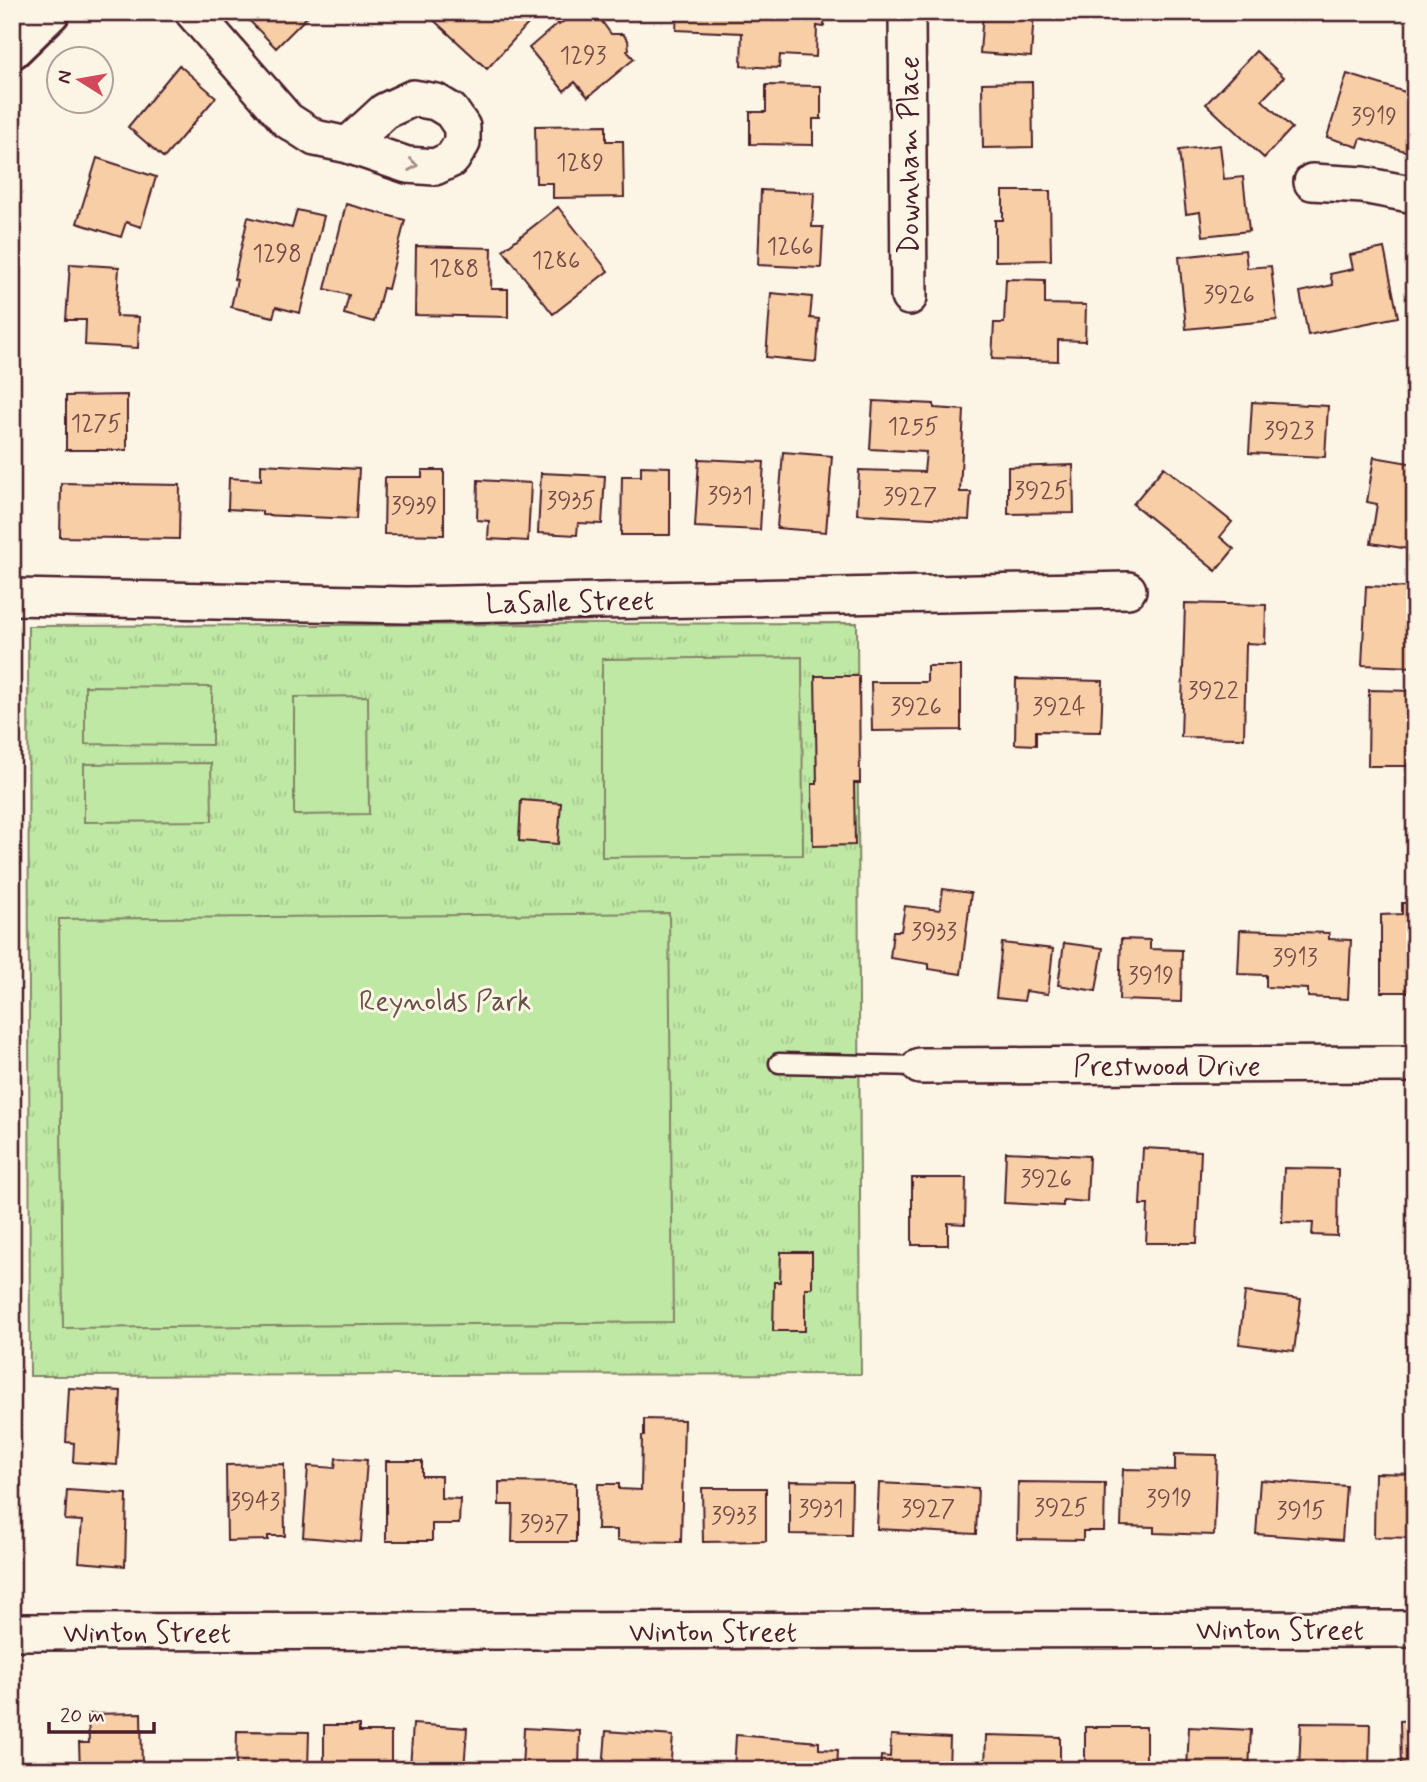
<svg xmlns="http://www.w3.org/2000/svg" width="1427" height="1782" viewBox="0 0 1427 1782" font-family="Mynerve,sans-serif">
  <style>
    .park { fill: url(#park-tufts); stroke: #848468; stroke-width: 2 }
    .garden { fill: #bfe8a4; stroke: #848468; stroke-width: 2 }
    .building { fill: #f7cea6; stroke: #4a1f2b; stroke-width: 2 }
    .lines { fill: none; stroke-linecap: round; stroke-linejoin: round }
    .lane-casing { stroke: #4a1f2b; stroke-width: 23 }
    .street-casing { stroke: #4a1f2b; stroke-width: 40 }
    .secondary-casing { stroke: #4a1f2b; stroke-width: 44 }
    .lane { stroke: #fcf5e5; stroke-width: 18 }
    .street { stroke: #fcf5e5; stroke-width: 35 }
    .secondary { stroke: #fcf5e5; stroke-width: 38 }
    .oneway { stroke: #a38a88 }
    .labels { text-anchor: middle; stroke-width: 6; stroke-linejoin: round; paint-order: stroke }
    .number-label { font-size: 24px; fill: #754b4a }
    .street-label { font-size: 28px; fill: #4a1f2b; stroke: #fcf5e5 }
    .park-label { font-size: 28px; fill: #675149; stroke: #fcf5e5 }
  </style>
  <defs>
    <pattern id="park-tufts" width="24" height="20" patternUnits="userSpaceOnUse" patternTransform="scale(1.75)"><rect width="24" height="20" fill="#bfe8a4"/><path d="M3 7l-1-3M5 7V3M7 7l1-3M15 17l-1-3M17 17v-4M19 17l1-3" fill="none" stroke="#a6c78d"/></pattern>
  </defs>
  <rect width="100%" height="100%" fill="#fcf5e5"/>
  <filter id="ink" filterUnits="userSpaceOnUse"><feTurbulence type="fractalNoise" baseFrequency=".0143" numOctaves="2"/><feDisplacementMap in="SourceGraphic" scale="14" xChannelSelector="R" yChannelSelector="G"/><feConvolveMatrix kernelMatrix="1 2 1 2 8 2 1 2 1" color-interpolation-filters="sRGB"/></filter>
  <g filter="url(#ink)">
    <path class="park" d="M857,623L861,1374L30,1376L28,626Z"/>
    <path class="garden" d="M802,657L803,855L602,857V659Z
      M85,686L212,687V745L85,744Z
      M368,696L369,814L294,815V697Z
      M211,763L212,821L84,822V764Z
      M669,913L673,1322L63,1328L59,919Z"/>
    <path class="building" d="M241,12H312L276,48Z
      M428,12H539L487,69L427,14Z
      M575,12H595L611,34H623L628,40L629,50L627,51L634,59L588,97L575,82L564,91L529,48L558,23L559,25Z
      M677,12H825L824,27L817,26L816,57L780,55L779,68L741,66L742,33L676,30Z
      M983,12H1034L1031,57L980,53Z
      M1256,51L1284,77L1262,100L1292,128L1264,158L1206,104Z
      M179,65L216,97L164,158L128,127Z
      M1347,74L1415,95V154L1361,138L1358,147L1327,137Z
      M1032,82L1033,147L983,148L982,83Z
      M766,85L821,86V119H813V145L750,144V112H766Z
      M606,125V141H623L624,197L553,198V183H536L535,126Z
      M1220,145L1224,179L1243,177L1249,231L1203,236L1200,212L1186,214L1179,150Z
      M97,158L156,177L141,227L126,222L121,237L77,223Z
      M761,190L814,193L812,227H823L821,268L758,265Z
      M1003,191H1050L1051,260L995,261V220H1003Z
      M346,204L405,220L388,289L383,288L374,322L344,314L349,295L325,289Z
      M558,207L608,271L553,314L503,250Z
      M297,210L324,216L300,313L276,307L273,317L231,307L237,280L234,279L248,217L292,228Z
      M416,246L492,248L491,289H508V317L415,315Z
      M1384,248L1398,317L1308,335L1300,292L1333,285L1330,274L1353,269L1350,255Z
      M1245,250L1247,268L1271,266L1277,320L1186,329L1179,257Z
      M70,264L119,267L116,316L139,317L138,348L85,345L86,320H66Z
      M1411,266H1415V326H1411Z
      M1006,279L1045,280V304L1086,305L1085,341L1058,340V361L992,359L994,323H1004Z
      M771,293L812,297L810,318L819,319L816,362L766,357Z
      M127,395V450H66V396Z
      M873,401L934,404V408L964,410L960,492H971L969,520L857,514L859,470L924,472L926,452L870,449Z
      M1252,402L1328,406L1325,457L1249,453Z
      M783,452L832,456L826,532L777,528Z
      M1374,457L1415,464V550L1371,543L1377,504L1367,502Z
      M699,459L764,462L760,530L695,527Z
      M261,464L359,469L356,519L262,515V511L228,509L229,478L261,480Z
      M1073,465L1074,513L1008,514V467Z
      M641,466L670,467V535H621L622,476H641Z
      M1164,467L1232,522L1220,537L1234,549L1216,571L1133,504Z
      M422,470H444V535L384,534L385,477H422Z
      M541,473L605,476L602,524L578,523L577,535L538,533Z
      M478,480L531,483L528,541L488,539L489,521L477,520Z
      M61,483L180,485L179,539L60,537Z
      M1366,586L1415,588V667L1362,665Z
      M1185,603L1266,605L1265,644L1246,643L1244,738L1181,737Z
      M927,666H961V730L872,731L871,682H927Z
      M815,676H859L860,783H854L855,845L813,846L812,784H817Z
      M1016,679L1103,681L1101,732L1036,731V745L1015,744Z
      M1369,690L1415,691V766H1368Z
      M521,800L561,803L558,844L519,841Z
      M943,889L971,893L961,974L929,969V964L890,958L893,931H901L905,906L940,910Z
      M1402,903H1415V992H1381V915L1402,914Z
      M1240,930L1329,933V939L1351,940L1348,999L1308,997V989L1266,987V975L1238,974Z
      M1121,939L1150,940V949L1182,950L1181,1002L1119,1000Z
      M1002,943L1053,949L1048,994L1026,991L1024,1001L996,998Z
      M1064,943L1103,948L1096,991L1058,985Z
      M1143,1148L1201,1151L1197,1243H1146L1148,1205H1140Z
      M1006,1152L1089,1156L1087,1202L1063,1200V1206L1004,1203Z
      M1414,1162H1415V1210H1413Z
      M1284,1168L1338,1169L1337,1236L1312,1235L1313,1223L1282,1222Z
      M912,1178H966L965,1224L948,1223V1245H912Z
      M781,1252H812V1288H805V1331H773L774,1282H780Z
      M1245,1292L1301,1299L1294,1351L1239,1344Z
      M69,1388L121,1391L117,1465L73,1462L74,1443L66,1442Z
      M644,1419L684,1420L681,1542L617,1541V1530H597L598,1484H619V1489L641,1490L642,1436H644Z
      M1175,1454L1217,1455L1214,1535L1154,1533V1527L1121,1526L1123,1469L1175,1470Z
      M336,1458L367,1460L361,1542L303,1537L308,1466L335,1468Z
      M386,1461H422V1476H441V1498L460,1499L459,1524H432V1541H386Z
      M284,1464L285,1536H268V1540L227,1541L226,1465Z
      M1375,1473L1415,1474V1538L1374,1537Z
      M1260,1480L1346,1486L1342,1540L1256,1534Z
      M790,1481L852,1482L851,1535L790,1534Z
      M499,1482L576,1483V1542H512L513,1505H499Z
      M1018,1482L1105,1483L1104,1531H1083V1540L1017,1539Z
      M879,1483L978,1488L976,1534L877,1529Z
      M702,1488H766V1541L703,1542Z
      M67,1490L127,1494L125,1566L79,1562L82,1521L65,1520Z
      M141,1713L142,1770H80L79,1743H89L88,1714Z
      M1415,1720V1770H1401L1400,1721Z
      M1301,1723L1370,1724L1369,1770H1299Z
      M413,1724L467,1728L464,1770L410,1768Z
      M324,1725H359V1732H391V1770H324Z
      M1085,1727H1146V1770H1085Z
      M1189,1727L1251,1730L1249,1770H1187Z
      M524,1728L580,1731L579,1770H522Z
      M237,1731L309,1732L308,1770H236Z
      M606,1731L673,1736L670,1770H603Z
      M736,1735L819,1742V1749L838,1750L837,1770H734Z
      M891,1735L950,1738L949,1770H880L881,1756L890,1757Z
      M986,1735L1060,1737V1770H985Z"/>
    <g class="lines">
      <g class="lane-casing">
        <path id="lane" d="M779,1063L920,1066"/>
      </g>
      <g class="street-casing">
        <path id="street" d="M193,12L287,120L315,138L348,145L407,165L435,167L452,159L462,143V127L451,111L436,102L413,98L385,111L348,145
          M907,12L909,297
          M1312,182L1363,185L1415,195
          M12,597L407,605L1128,590
          M920,1066L1415,1064
          M12,1632L1415,1629"/>
      </g>
      <g class="secondary-casing">
        <path id="secondary" d="M12,49L50,12"/>
      </g>
      <use href="#lane" class="lane"/>
      <use href="#street" class="street"/>
      <use href="#secondary" class="secondary"/>
    </g>
    <defs><path id="oneway-chevron" d="M-2-3.5L2.5 0L-2 3.5" fill="none" stroke-width="1.6" stroke-linecap="round" stroke-linejoin="round" transform="scale(1.75)"/></defs>
    <use class="oneway" href="#oneway-chevron" transform="translate(413 165) rotate(8)"/>
  </g>
  <g class="labels">
    <g class="number-label">
      <text x="583" y="63">1293</text>
      <text x="1374" y="124">3919</text>
      <text x="580" y="170">1289</text>
      <text x="790" y="254">1266</text>
      <text x="277" y="261">1298</text>
      <text x="556" y="268">1286</text>
      <text x="454" y="276">1288</text>
      <text x="1229" y="302">3926</text>
      <text x="96" y="431">1275</text>
      <text x="913" y="434">1255</text>
      <text x="1289" y="438">3923</text>
      <text x="1041" y="498">3925</text>
      <text x="730" y="503">3931</text>
      <text x="910" y="504">3927</text>
      <text x="571" y="508">3935</text>
      <text x="414" y="513">3939</text>
      <text x="1213" y="698">3922</text>
      <text x="916" y="714">3926</text>
      <text x="1059" y="714">3924</text>
      <text x="934" y="939">3933</text>
      <text x="1295" y="965">3913</text>
      <text x="1151" y="983">3919</text>
      <text x="1046" y="1186">3926</text>
      <text x="1169" y="1506">3919</text>
      <text x="255" y="1509">3943</text>
      <text x="1061" y="1515">3925</text>
      <text x="821" y="1516">3931</text>
      <text x="928" y="1516">3927</text>
      <text x="1301" y="1518">3915</text>
      <text x="734" y="1523">3933</text>
      <text x="544" y="1531">3937</text>
    </g>
    <g class="street-label">
      <text transform="translate(908 155) rotate(-90)" y="10">Downham Place</text>
      <text transform="translate(570 601) rotate(-1)" y="10">LaSalle Street</text>
      <text x="1167" y="1075">Prestwood Drive</text>
      <text x="1280" y="1639">Winton Street</text>
      <text x="713" y="1641">Winton Street</text>
      <text x="147" y="1642">Winton Street</text>
    </g>
    <g class="park-label">
      <text x="445" y="1010">Reynolds Park</text>
    </g>
  </g>
  <rect width="1427" height="1782" fill="none" stroke="#fcf5e5" stroke-width="42"/>
  <rect x="21" y="21" width="1385" height="1740" fill="none" stroke="#4a1f2b" stroke-width="2.5" filter="url(#ink)"/>
  <g transform="translate(80 80) rotate(281)"><circle r="33" fill="#fcf5e5" stroke="#b59f9b" stroke-width="2"/>
  <path d="M0-5L12 26L0 18L-12 26Z" fill="#d1495b"/>
  <text y="-10" font-size="19" font-weight="bold" text-anchor="middle" fill="#4a1f2b">N</text>
  </g>
  <path d="M49 1722v10h105v-10" fill="none" stroke="#4a1f2b" stroke-width="3.5"/>
  <text x="60" y="1722" font-size="21" fill="#4a1f2b" stroke="#fcf5e5" stroke-width="5" paint-order="stroke">20 m</text>
</svg>
